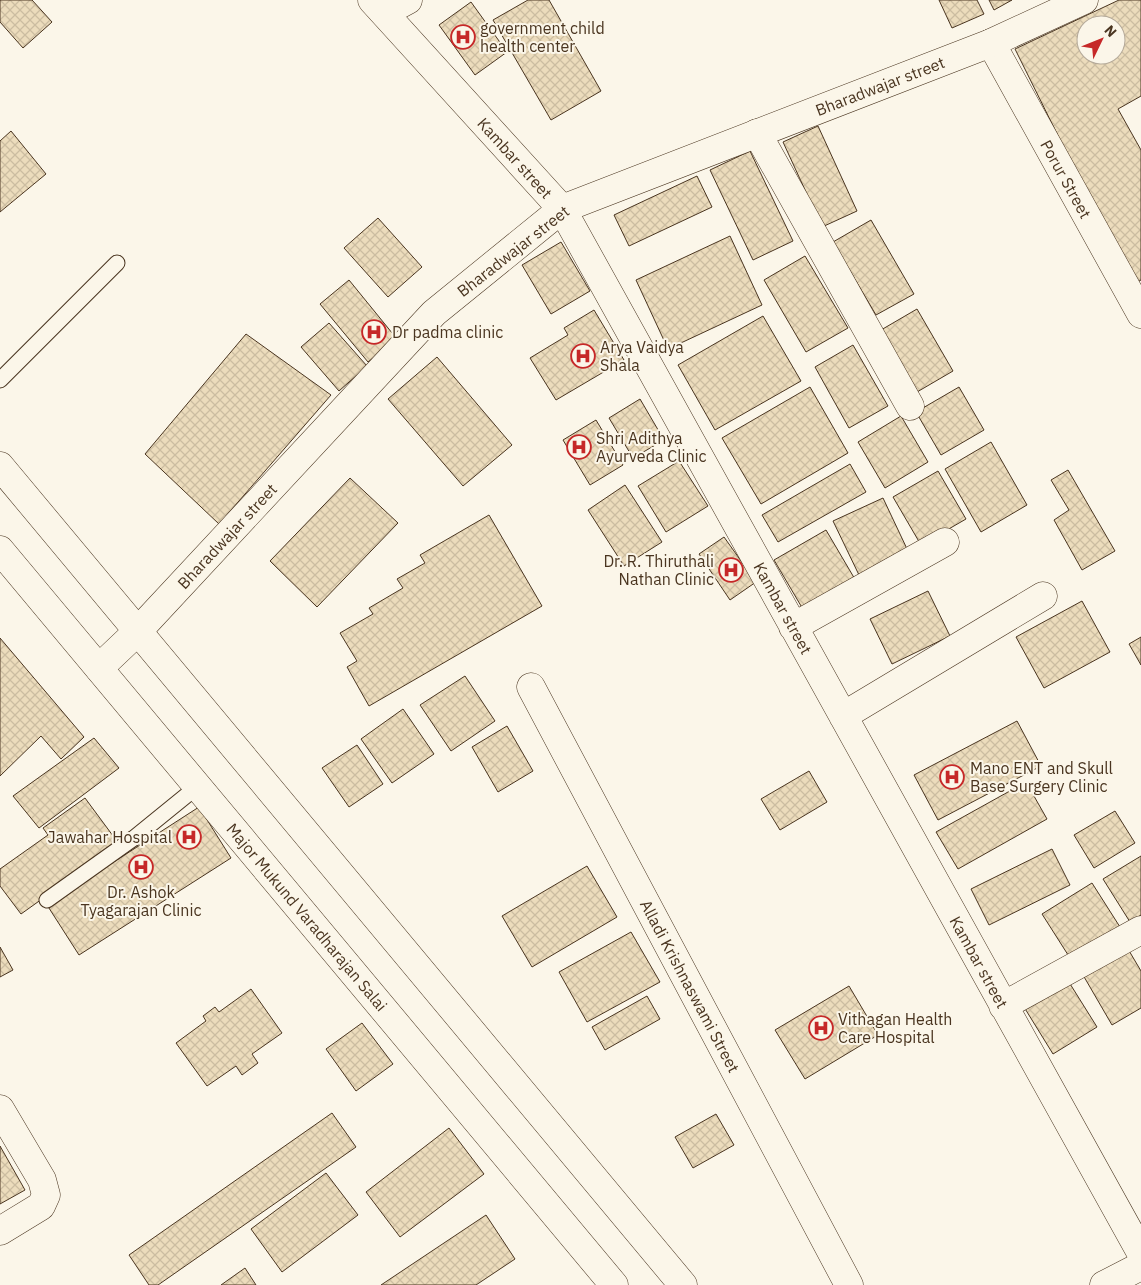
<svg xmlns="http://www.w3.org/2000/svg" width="1141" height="1285" viewBox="0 0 1141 1285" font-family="'IBM Plex Sans',sans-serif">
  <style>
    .building { fill: url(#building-cross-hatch); stroke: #4a3520; fill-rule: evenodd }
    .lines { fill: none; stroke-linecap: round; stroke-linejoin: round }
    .service-casing { stroke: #4a3520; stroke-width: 17 }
    .minor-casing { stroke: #4a3520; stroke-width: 29 }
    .tertiary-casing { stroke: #4a3520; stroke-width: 29 }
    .primary-casing { stroke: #4a3520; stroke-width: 29 }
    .service { stroke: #fbf6e9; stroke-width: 15 }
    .minor { stroke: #fbf6e9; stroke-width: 28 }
    .tertiary { stroke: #fbf6e9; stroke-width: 28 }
    .primary { stroke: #fbf6e9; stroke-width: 28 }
    .labels { text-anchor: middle; stroke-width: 4; stroke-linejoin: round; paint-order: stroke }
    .poi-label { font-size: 16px; fill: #4a3520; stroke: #fbf6e9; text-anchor: start }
    .street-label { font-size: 16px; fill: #4a3520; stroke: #fbf6e9 }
  </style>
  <defs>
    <pattern id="building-cross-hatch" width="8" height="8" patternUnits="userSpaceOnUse" patternTransform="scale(1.25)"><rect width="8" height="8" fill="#ecdcbc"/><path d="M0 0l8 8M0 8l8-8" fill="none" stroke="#ccbda1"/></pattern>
  </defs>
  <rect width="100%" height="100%" fill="#fbf6e9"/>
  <path class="building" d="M0,0H32L52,22L23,48L0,22Z
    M528,0H549L601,91L551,120L493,20Z
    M939,0H977L984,14L952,28Z
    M989,0H1012L994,10Z
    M1119,0H1141V96L1118,109L1141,150V280L1132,285L1015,49ZM1086,25H1116V55H1086Z
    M471,2L507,52L475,75L439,25Z
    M818,126L857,211L822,227L783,142Z
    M11,131L46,174L0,212V141Z
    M750,151L793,241L753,260L710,170Z
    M697,176L712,207L629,246L614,215Z
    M378,218L422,267L388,297L344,248Z
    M871,220L914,294L876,315L833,242Z
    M730,236L762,305L668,349L636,280Z
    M561,242L590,291L551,314L522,265Z
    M805,256L848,328L806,352L764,280Z
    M349,280L397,339L368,362L320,304Z
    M917,309L953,371L917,392L881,330Z
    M594,310L624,360L556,400L530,358L568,335L564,328Z
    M763,316L801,381L715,430L678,365Z
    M329,323L367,366L339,391L301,347Z
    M246,334L331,395L219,524L145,454Z
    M853,345L888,406L849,428L815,367Z
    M437,357L512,445L463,486L388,399Z
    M810,387L848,453L761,504L722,438Z
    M959,387L984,430L941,455L916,412Z
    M640,399L664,440L633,458L609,418Z
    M901,416L928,462L885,488L858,442Z
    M596,420L623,465L590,485L563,440Z
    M991,442L1027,505L981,532L945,469Z
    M679,461L708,506L666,532L638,486Z
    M850,464L866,492L778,542L762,515Z
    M1068,470L1115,551L1082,570L1054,520L1069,510L1051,480Z
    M938,471L966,519L921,545L893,497Z
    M350,478L398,523L317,607L270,561Z
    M625,485L662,542L624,566L588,510Z
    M883,498L908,551L859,575L833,521Z
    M489,515L542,606L369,706L347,667L357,661L340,633L373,614L369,608L403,588L397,579L425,563L420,555Z
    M826,530L856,581L804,611L774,560Z
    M724,537L756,582L730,600L699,554Z
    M928,591L950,636L892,664L870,619Z
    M1082,601L1110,652L1044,688L1016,637Z
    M1141,637V665L1129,644Z
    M0,638L84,737L61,759L41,736L0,776Z
    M465,676L495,721L451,751L420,705Z
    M403,709L434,754L392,783L361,739Z
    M1017,721L1041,766L938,820L914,775Z
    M507,726L533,771L498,792L472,747Z
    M94,738L119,768L39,828L13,796Z
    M357,745L383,784L349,807L322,768Z
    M809,771L827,802L780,830L761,799Z
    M1026,782L1047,819L958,869L936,832Z
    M85,798L119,844L21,914L0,886V869L48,835L43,828Z
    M199,807L231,858L79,955L47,905Z
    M1115,811L1135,843L1094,868L1074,835Z
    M1052,849L1070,885L989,925L971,889Z
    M1141,856V915L1130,922L1103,879Z
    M587,866L617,917L532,967L502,916Z
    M1092,883L1120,927L1070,958L1042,914Z
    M631,932L660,982L587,1022L559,972Z
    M0,947L13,970L0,977Z
    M1128,949L1141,971V1008L1112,1025L1083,975Z
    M1067,979L1097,1027L1053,1054L1024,1007Z
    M849,986L878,1035L805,1079L775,1030Z
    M251,989L282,1033L252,1054L258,1063L242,1075L236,1066L207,1086L176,1043L206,1021L203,1016L215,1007L219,1012Z
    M647,996L660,1019L605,1050L592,1027Z
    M362,1023L393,1064L356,1091L326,1049Z
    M332,1113L356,1147L158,1285H149L129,1255Z
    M716,1114L734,1145L693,1168L675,1137Z
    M449,1128L484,1174L400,1237L366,1192Z
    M0,1146L25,1190L0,1204Z
    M326,1173L358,1215L282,1272L251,1229Z
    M486,1215L515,1259L476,1285H381Z
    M245,1268L256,1285H221Z"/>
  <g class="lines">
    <g class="service-casing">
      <path id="service" d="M0,380L117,263
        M47,900L134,838L198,786"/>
    </g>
    <g class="minor-casing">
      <path id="minor" d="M372,0L562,209L1141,1253
        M384,13L408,0
        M991,43L1141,314
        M757,133L910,406
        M793,627L945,542
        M531,687L849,1285
        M843,716L1043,596
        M1003,1006L1141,930
        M0,1109L42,1180L46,1195L41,1206L0,1231
        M1104,1285L1141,1266"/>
    </g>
    <g class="tertiary-casing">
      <path id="tertiary" d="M99,668L137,632L434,313L562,209L991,43L1084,0"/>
    </g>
    <g class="primary-casing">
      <path id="primary" d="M0,466L683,1285
        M0,550L614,1285"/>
    </g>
    <use href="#service" class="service"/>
    <use href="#minor" class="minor"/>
    <use href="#tertiary" class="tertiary"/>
    <use href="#primary" class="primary"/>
  </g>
  <defs>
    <g id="hospital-ring" transform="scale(1.25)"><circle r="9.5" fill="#fbf6e9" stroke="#c62828" stroke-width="1.5"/><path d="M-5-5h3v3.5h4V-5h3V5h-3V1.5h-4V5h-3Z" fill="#c62828"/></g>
  </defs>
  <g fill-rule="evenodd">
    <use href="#hospital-ring" x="463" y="37"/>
    <use href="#hospital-ring" x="374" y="332"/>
    <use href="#hospital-ring" x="583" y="356"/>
    <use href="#hospital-ring" x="579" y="447"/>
    <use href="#hospital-ring" x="731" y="570"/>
    <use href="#hospital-ring" x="952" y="777"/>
    <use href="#hospital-ring" x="189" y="837"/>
    <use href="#hospital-ring" x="141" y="867"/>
    <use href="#hospital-ring" x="821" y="1028"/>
  </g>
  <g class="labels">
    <g class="poi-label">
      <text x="480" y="34">government child<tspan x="480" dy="18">health center</tspan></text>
      <text x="392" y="338">Dr padma clinic</text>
      <text x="600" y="353">Arya Vaidya<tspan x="600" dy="18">Shala</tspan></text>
      <text x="596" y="444">Shri Adithya<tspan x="596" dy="18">Ayurveda Clinic</tspan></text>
      <text x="714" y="567" text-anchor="end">Dr. R. Thiruthali<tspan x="714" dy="18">Nathan Clinic</tspan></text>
      <text x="970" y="774">Mano ENT and Skull<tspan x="970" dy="18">Base Surgery Clinic</tspan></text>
      <text x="172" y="843" text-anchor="end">Jawahar Hospital</text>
      <text x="141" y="898" text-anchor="middle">Dr. Ashok<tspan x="141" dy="18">Tyagarajan Clinic</tspan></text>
      <text x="838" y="1025">Vithagan Health<tspan x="838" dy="18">Care Hospital</tspan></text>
    </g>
    <g class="street-label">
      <text transform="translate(880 86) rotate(-21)" y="6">Bharadwajar street</text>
      <text transform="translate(515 158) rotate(48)" y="6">Kambar street</text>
      <text transform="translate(1066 179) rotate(61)" y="6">Porur Street</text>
      <text transform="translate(513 251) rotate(-38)" y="6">Bharadwajar street</text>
      <text transform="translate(227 536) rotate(-47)" y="6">Bharadwajar street</text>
      <text transform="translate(783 608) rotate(61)" y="6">Kambar street</text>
      <text transform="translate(307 917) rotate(50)" y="6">Major Mukund Varadharajan Salai</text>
      <text transform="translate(979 962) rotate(61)" y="6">Kambar street</text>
      <text transform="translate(690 986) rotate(62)" y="6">Alladi Krishnaswami Street</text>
    </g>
  </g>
  <g transform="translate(1101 40) rotate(47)"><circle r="24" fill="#fbf6e9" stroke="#b4a999"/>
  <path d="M0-4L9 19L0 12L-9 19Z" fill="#c62828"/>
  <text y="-8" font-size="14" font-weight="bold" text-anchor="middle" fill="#4a3520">N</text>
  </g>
</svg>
